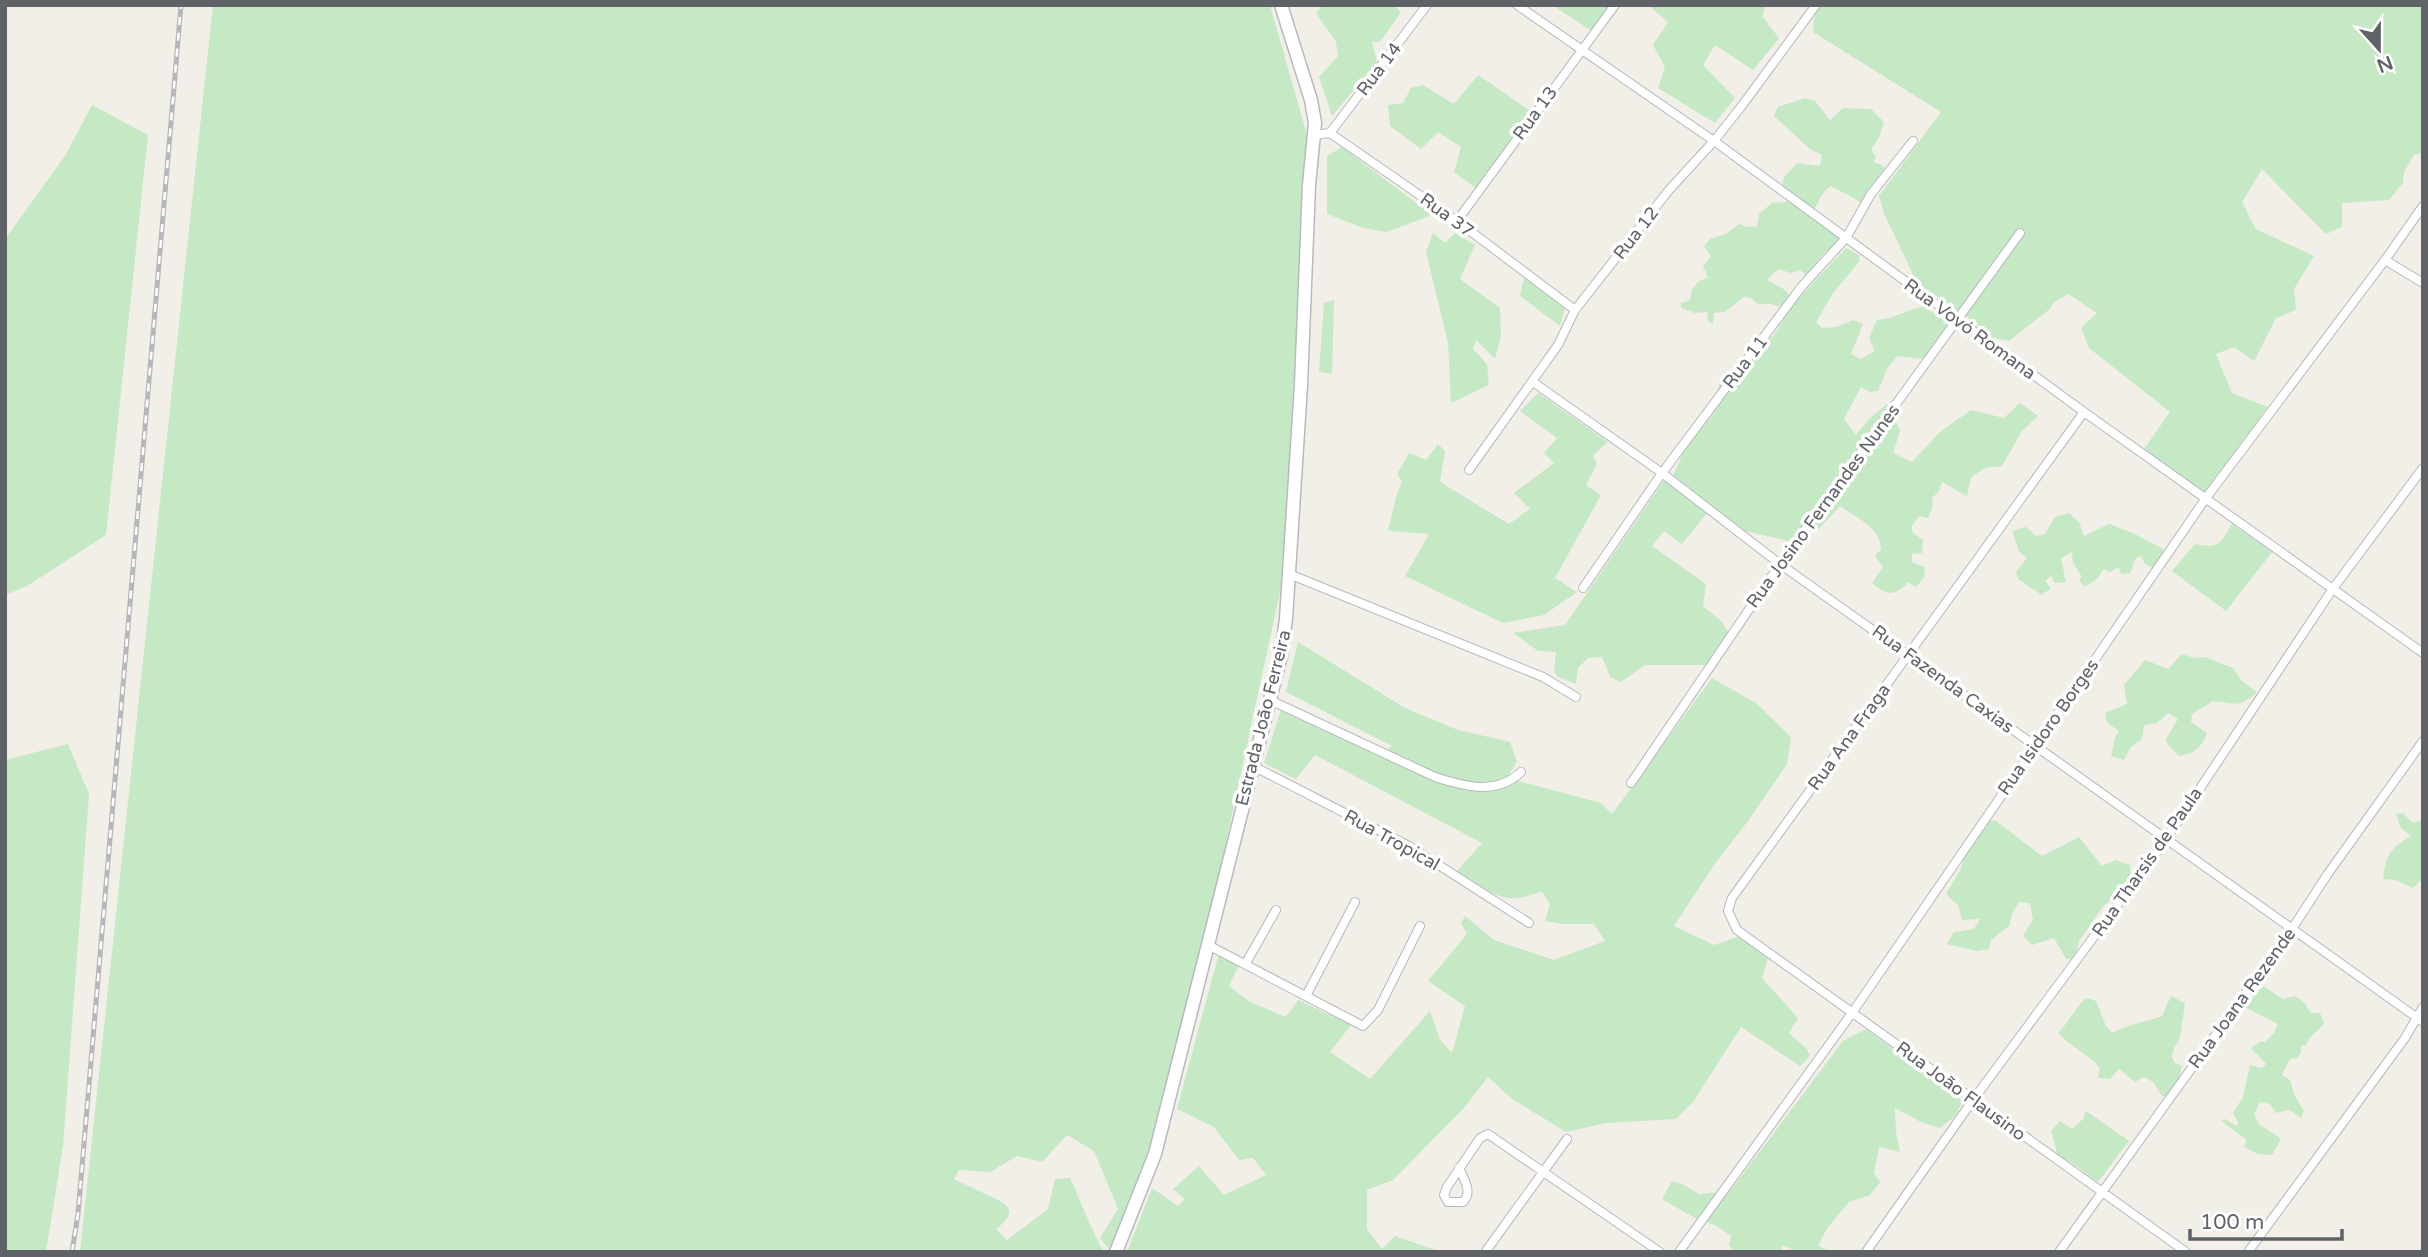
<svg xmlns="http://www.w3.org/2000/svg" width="2428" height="1257" viewBox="0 0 2428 1257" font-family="'Varela Round',sans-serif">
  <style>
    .green { fill: #c5e8c5 }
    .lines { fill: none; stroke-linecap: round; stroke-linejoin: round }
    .street-casing { stroke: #b5b8bc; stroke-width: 10 }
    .secondary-casing { stroke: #b6babf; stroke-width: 15 }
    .street { stroke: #fff; stroke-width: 8 }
    .secondary { stroke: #fff; stroke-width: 12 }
    .rail-casing { stroke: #b6b7b8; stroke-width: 5 }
    .rail { stroke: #fff; stroke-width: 2.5; stroke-dasharray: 8; stroke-linecap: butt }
    .labels { text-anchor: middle; stroke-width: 7; stroke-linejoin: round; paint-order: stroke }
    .street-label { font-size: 18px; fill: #5f6368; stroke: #fff }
  </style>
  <rect width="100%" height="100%" fill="#f1efe8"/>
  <path class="green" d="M213,5H1270L1307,135L1283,578L1204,944L1147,1158L1110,1250L1100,1238L1118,1209L1094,1151L1067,1135L1042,1162L1017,1156L990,1172L959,1170L954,1179C962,1183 971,1187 979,1191C1000,1201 1025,1207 996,1229L1007,1240L1048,1209L1055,1179L1070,1178C1082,1203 1090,1228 1104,1252H80Z
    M1323,5H1394L1401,12L1380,42H1372L1377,62L1332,116L1319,77L1338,56L1336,42L1316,13Z
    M1552,5H1614L1592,31Z
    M1648,5H1766L1762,16L1779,38L1753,70L1715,45L1703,65L1735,98L1715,123L1658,88L1665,67L1653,45L1668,22Z
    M1816,5H2423V153L2414,155L2404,172L2403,183L2389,200L2342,203V227L2326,234L2262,169L2242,202L2256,229L2314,256L2294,289L2296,310L2276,318L2254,361L2234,347L2216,354L2232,393L2268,407L2204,493L2144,449L2170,412L2089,348L2081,328L2097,313L2068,294L2053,303L2051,308L2009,341L1992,338L1976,323L1917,283L1884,213L1879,196L1941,112L1813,32Z
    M1478,75L1532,112L1477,189L1454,172L1461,147L1438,132L1421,149L1390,126L1388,105L1403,103L1411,88L1423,85L1454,104Z
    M1805,98L1815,101L1830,120L1843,108L1871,109L1884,122L1879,137L1871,150L1876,156L1874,162L1882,165L1886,170L1870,202L1860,203C1853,195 1840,192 1831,186C1819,193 1819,207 1808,215L1831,230L1839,239L1836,246L1826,251L1806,275L1800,270L1791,273L1778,269L1767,280L1785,290L1790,296L1779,307L1771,304H1758L1751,298L1744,297L1725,312L1714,313L1713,324L1708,321L1707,312L1695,313L1681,308V303L1690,300C1691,289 1696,280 1708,278L1703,266L1711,257L1704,246L1710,239L1726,234L1739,224L1748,227L1757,226L1759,214L1772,203L1787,202L1793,194L1782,186L1784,177L1797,163L1820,166L1822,155L1810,149L1774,116L1778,107Z
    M92,105L148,135L106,535L27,586L5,595V239L65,156Z
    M1342,147L1432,215L1387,232L1363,228L1327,214V156Z
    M1433,233L1445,243L1455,233L1475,245L1460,279L1500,308L1501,336L1495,359L1476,340L1473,349L1487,364L1489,385L1451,403L1448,343L1426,252Z
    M1846,248L1859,255V262L1833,293L1816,322L1822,328L1836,327L1853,320L1863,324L1851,354L1861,359L1875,351L1869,338L1877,320L1889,318L1923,306L1948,323L1939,339L1923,359L1897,356L1887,369L1878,391L1870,392L1861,387L1844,419L1856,435L1869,419L1887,404L1900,431L1893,453L1912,462L1940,432L1971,410L2004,418L2020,403L2038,416L2022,431L2002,466L1985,468L1971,477L1967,496L1942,482L1939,491L1932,498L1933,505L1928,518L1919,516L1911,527L1913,533L1923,540L1922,553L1912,554V562L1924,567L1925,576L1916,587L1908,582C1895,597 1887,596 1872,583L1883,567L1875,556L1881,549C1881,528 1856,517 1840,506L1816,532L1801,528L1789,541L1745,531L1673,475L1686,447L1714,413L1720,381L1774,335L1793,304Z
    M1524,278L1565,308L1560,326L1520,296Z
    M1334,300L1332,374L1319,372L1324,303Z
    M1538,393L1608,442L1593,455L1597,464L1586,485L1601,495L1555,578L1577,592L1544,615L1503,623L1405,576L1429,534L1388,531L1396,497L1402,482L1397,474L1409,453L1426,460L1438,444L1445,451L1440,482L1509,524L1530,509L1514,493L1554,463L1544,453L1557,438L1520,411Z
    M1665,479L1707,513L1682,544L1664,531L1652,546L1706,584L1703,606L1721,621L1729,633L1706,665H1645L1621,682L1610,677L1602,657L1588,658L1578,668L1576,684L1558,677L1554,672L1556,652L1538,651L1513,633L1565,625Z
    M2069,513L2079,522L2084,536L2109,524L2133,533L2163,549L2166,560L2159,570L2145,564L2141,556L2136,558L2130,573L2121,574L2119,567L2110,572L2104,569L2096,580L2084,587L2080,581L2081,575L2073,563L2072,552L2061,558L2066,582L2055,583L2051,576L2045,581L2051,588L2042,595L2018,579L2016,572L2027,558L2019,551L2012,531L2026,527L2036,536L2045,534L2055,517Z
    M2232,524L2272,552L2226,611L2172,571L2195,544C2218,549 2221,544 2232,524Z
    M1298,642L1405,708L1458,730L1510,742L1517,761L1507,778L1601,803L1612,814L1712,678L1756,703L1791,737L1787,764L1748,821L1714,865L1674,926L1714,945L1740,936L1768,958L1762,978L1798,1018L1789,1033L1807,1049L1810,1056L1800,1066L1741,1027L1693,1102L1676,1119L1606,1123L1566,1132L1512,1099L1488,1077L1463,1109L1393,1180L1367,1190V1229L1382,1249L1395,1236L1441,1252H1127L1152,1188L1178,1206L1185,1199L1173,1189L1199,1166L1224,1195L1266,1175L1253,1158L1239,1160L1214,1127L1177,1109L1219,953L1239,965L1229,986L1250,1002L1286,1017L1298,1000L1351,1025L1330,1052L1370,1079L1430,1011L1440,1040L1452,1053L1465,1006L1428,981L1467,934L1461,923L1465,916L1494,940L1554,960L1605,941L1594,924H1564L1545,921L1550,904L1542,891C1502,908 1491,892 1457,871L1482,843L1315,755L1296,779L1264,763L1281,710L1379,756L1392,746L1286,692Z
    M2182,654L2194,658L2205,657L2233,668L2242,681L2257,692C2238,709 2236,703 2213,701L2192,714L2191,722L2207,733C2202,748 2193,754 2179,756L2165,741L2178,719L2168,713L2157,723L2144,725L2142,739L2131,747L2124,760L2111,756L2115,737L2119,731L2107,723L2105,713L2127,704L2124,685L2145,660L2168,669Z
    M68,744L89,794L63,1146L46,1252H5V760Z
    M2403,813L2413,823L2423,819V878L2413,888L2396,880L2383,879C2386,854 2390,849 2411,836L2401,828L2396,814Z
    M1988,820L1996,821L2042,856L2079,837L2102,866L2116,860L2130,865L2131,878L2118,897L2105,904L2079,941L2075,959H2066L2054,938L2032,945L2023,935L2033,920L2030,903L2019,902L2011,916L2010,925L1991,940L1989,949L1977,951L1947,944L1954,932L1974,929L1980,919L1962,920L1958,905L1946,894L1961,869L1965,853Z
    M2263,986L2283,999L2294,996L2304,1002L2311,1013H2320L2324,1023C2318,1032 2310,1034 2306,1045H2301V1052L2297,1058L2290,1059L2282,1075L2290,1080L2295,1096L2304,1111L2301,1118L2289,1110L2276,1113L2270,1104L2260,1102L2254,1114L2259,1124L2281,1139L2272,1155L2258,1154L2244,1147L2247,1140L2221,1121L2225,1119L2236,1126L2239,1124L2233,1113L2243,1097L2250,1065L2262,1068L2266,1064L2251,1048L2261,1041L2265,1042L2274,1033L2278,1024L2245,1007Z
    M2171,996L2185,1003L2180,1038L2174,1048L2172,1057L2175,1063L2182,1066L2178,1083L2168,1097L2162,1096L2153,1082L2144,1077L2135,1082L2119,1069L2110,1079L2098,1078L2100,1068C2088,1054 2071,1047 2058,1033C2069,1022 2075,1008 2086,998L2096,1001L2106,1026L2113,1033C2127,1024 2146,1022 2162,1016Z
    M1866,1029L1963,1101L1955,1116L1940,1128L1921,1122L1895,1108L1896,1132L1900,1152L1879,1147L1874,1173L1880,1182L1870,1195L1849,1202L1828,1227L1818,1245L1830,1252H1797L1783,1245L1780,1252H1736L1729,1246L1731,1236L1717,1226L1693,1217L1662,1199L1672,1181L1684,1185L1699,1194L1730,1191L1843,1041Z
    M2086,1111L2129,1141L2098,1182L2071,1162L2058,1156L2051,1131L2060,1121L2072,1129L2083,1119Z"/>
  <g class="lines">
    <g class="street-casing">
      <path id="street" d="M1517,5L1714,141L2084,412L2423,653
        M1330,133L1427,5
        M1314,135L1330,133L1457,221L1575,310
        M1457,221L1615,5
        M2385,260L2423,283
        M1533,382L1662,473L1780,564L2423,1022
        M2084,412L1732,898L1728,911L1737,930L2186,1252
        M1469,470L1558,345L1575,310L1669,190L1714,141L1741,107L1816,5
        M1289,574L1543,677L1576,697
        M1583,588L1662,473L1802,286L1846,238L1871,194L1913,141
        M1270,700L1435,777C1463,786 1496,796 1521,772
        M1251,765L1409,846L1529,923
        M1631,783L1780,564L2020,233
        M1208,945L1363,1026L1378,1010L1420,926
        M1246,963L1276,910
        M1306,996L1355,902
        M1459,1168C1464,1179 1473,1193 1463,1202H1448L1444,1195L1447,1187L1480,1138L1488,1134L1660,1252
        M1486,1251L1567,1139
        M1679,1252L1852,1013L2206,498L2385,260L2423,206
        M1866,1252L1973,1100L2167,838L2332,590L2423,468
        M2059,1252L2292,929L2327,875L2423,741
        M2248,1252L2405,1038L2423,1007"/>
    </g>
    <g class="secondary-casing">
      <path id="secondary" d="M1116,1252L1155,1154L1281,656L1286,619L1301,385L1309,185L1315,123L1311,100L1281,5"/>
    </g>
    <use href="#street" class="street"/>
    <use href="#secondary" class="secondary"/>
    <g class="rail-casing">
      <path id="rail" d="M72,1252L78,1214L181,5"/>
    </g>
    <use href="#rail" class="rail"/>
  </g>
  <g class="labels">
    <g class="street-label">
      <text transform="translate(1379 69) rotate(-53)" y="6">Rua 14</text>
      <text transform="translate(1535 113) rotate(-54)" y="6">Rua 13</text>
      <text transform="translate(1447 215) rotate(36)" y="6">Rua 37</text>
      <text transform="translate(1636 233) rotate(-52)" y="6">Rua 12</text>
      <text transform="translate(1970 329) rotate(36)" y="6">Rua Vovó Romana</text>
      <text transform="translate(1745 362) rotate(-53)" y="6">Rua 11</text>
      <text transform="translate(1823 506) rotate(-54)" y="6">Rua Josino Fernandes Nunes</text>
      <text transform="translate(1943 679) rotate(36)" y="6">Rua Fazenda Caxias</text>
      <text transform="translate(1263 718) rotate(-76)" y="6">Estrada João Ferreira</text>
      <text transform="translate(2048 727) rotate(-55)" y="6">Rua Isidoro Borges</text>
      <text transform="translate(1849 737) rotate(-54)" y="6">Rua Ana Fraga</text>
      <text transform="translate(1392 840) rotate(29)" y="6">Rua Tropical</text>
      <text transform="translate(2147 862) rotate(-55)" y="6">Rua Tharsis de Paula</text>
      <text transform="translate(2242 998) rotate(-54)" y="6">Rua Joana Rezende</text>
      <text transform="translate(1961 1091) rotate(36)" y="6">Rua João Flausino</text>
    </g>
  </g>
  <rect width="2428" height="1257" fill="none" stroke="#5f6368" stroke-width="14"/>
  <g transform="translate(2379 49) rotate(159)" stroke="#ffffff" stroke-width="5" paint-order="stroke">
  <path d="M0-5L12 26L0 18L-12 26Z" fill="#5f6368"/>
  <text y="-10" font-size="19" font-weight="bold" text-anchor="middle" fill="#5f6368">N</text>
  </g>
  <path d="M2190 1229v10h152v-10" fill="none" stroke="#5f6368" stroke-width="3.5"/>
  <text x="2200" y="1229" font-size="21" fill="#5f6368" stroke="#ffffff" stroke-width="5" paint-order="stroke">100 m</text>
</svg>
